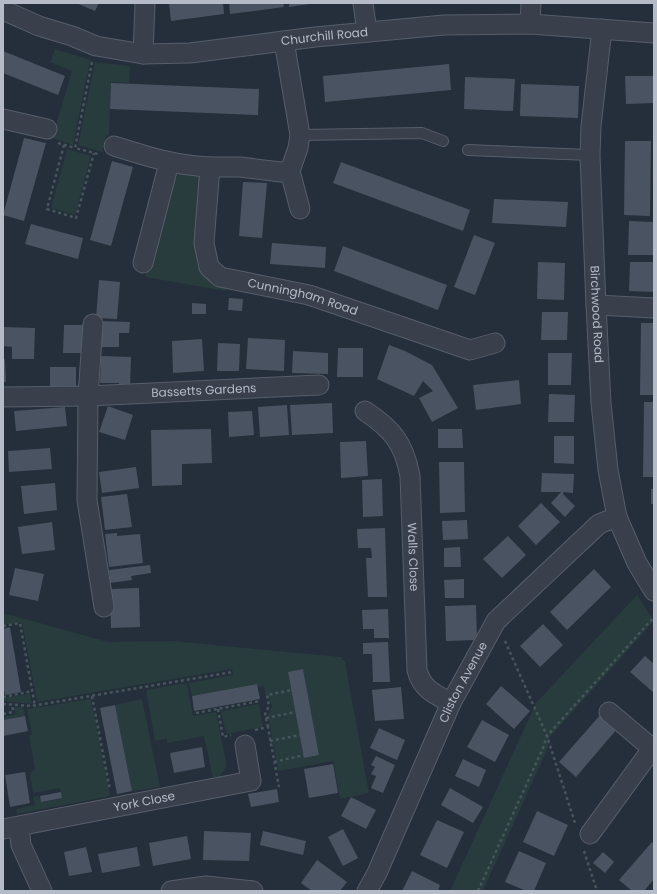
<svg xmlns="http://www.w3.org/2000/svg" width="657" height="894" viewBox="0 0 657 894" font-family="Poppins,sans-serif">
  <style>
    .green { fill: #283b3d; fill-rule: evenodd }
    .building { fill: #4a5362 }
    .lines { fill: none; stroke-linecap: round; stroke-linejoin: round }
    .lane-casing { stroke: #575e6a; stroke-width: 12 }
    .street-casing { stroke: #575e6a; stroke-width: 21 }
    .path { stroke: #45565a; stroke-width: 2.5; stroke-dasharray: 3 3; stroke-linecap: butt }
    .lane { stroke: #39404c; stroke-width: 10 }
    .street { stroke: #39404c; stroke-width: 19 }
    .labels { text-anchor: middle; stroke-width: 3.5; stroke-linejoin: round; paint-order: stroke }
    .street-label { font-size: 12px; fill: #b5bbc7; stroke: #1e2531 }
  </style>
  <rect width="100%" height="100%" fill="#252e3b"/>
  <path class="green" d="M55,49L90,60L73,145L52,138L72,71L50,62Z
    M95,62L130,66L129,83L111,82L109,136L106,135L102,152L78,145Z
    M67,149L91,156L75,215L51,208Z
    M184,172L196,173L200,177L197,263L208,279L225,288L226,291L145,277L170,194L178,174Z
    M637,595L654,621L550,737L547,750L483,891H450L536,703Z
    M3,614L11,615L108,642L173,641L341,657L345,662L369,793L340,799L333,761L278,771L268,715L272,707L269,698H266L264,686L257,687V684L192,696L188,683L233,675L232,669L37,702L22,622L3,625ZM303,670L319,755L305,758L288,673Z
    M187,683L193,716L216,712L226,762V768L219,777L213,778L204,736L167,743V739L155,741L146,690Z
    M30,694L32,704L3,701V698Z
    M91,699L110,796L17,814L16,809L35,805L33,797L39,796L41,802L62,798L60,788L33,793L30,773L35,769L29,735H32L27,709Z
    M142,699L160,787L132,791L115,705Z
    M259,704L263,727L226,734L221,711Z
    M14,707H23L25,716L3,720V717L15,714Z"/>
  <path class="building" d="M76,3H99L95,11Z
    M169,3H223L224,14L171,21Z
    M229,3H283L284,7L230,14Z
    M289,3H310V4L289,7Z
    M3,51L65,76L58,95L3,73Z
    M449,64L451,90L325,102L323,76Z
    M625,76H654V103L626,104Z
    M465,77L515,79L513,111L464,109Z
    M111,83L259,89L258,115L110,109Z
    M521,84L579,86L578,118L520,116Z
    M24,138L46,143L24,221L3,215Z
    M625,141H651L650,216L624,215Z
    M112,161L133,167L111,246L90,240Z
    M341,162L470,210L463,231L333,183Z
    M243,182L267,183L262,238L239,236Z
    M494,199L568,202L566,227L492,223Z
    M629,221L654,222V255H628Z
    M31,224L83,238L78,259L25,244Z
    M474,235L495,243L475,295L454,287Z
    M272,243L326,247L325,268L270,264Z
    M343,246L447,285L438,310L334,271Z
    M538,262L565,263L564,300L537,299Z
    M630,262H654V292L629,291Z
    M99,280L120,282L117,319L96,318Z
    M229,298L243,299L242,311L228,310Z
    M192,303L206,304V314H192Z
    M542,312H568L567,340H541Z
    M100,321L130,322L129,333H119V347H99Z
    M641,323H654V395H640Z
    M64,325H86V353H63Z
    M3,327L35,328L34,359H12V347L3,346Z
    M248,338L285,340L284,371L246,369Z
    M202,339L204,371L173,373L172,341Z
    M218,343L240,344L239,371H217Z
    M389,345L405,351L432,365L458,408L432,422L419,398L433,391L423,381L414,396L377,379Z
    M338,348H363V377H337Z
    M293,351L328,353V374L292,373Z
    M548,353H572L571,385H548Z
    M101,356L131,357L130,388L119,387V383H100Z
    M5,359L6,382H3V360Z
    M50,367H76V386H50Z
    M519,380L521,404L476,410L473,385Z
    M549,394L575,395L574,422H548Z
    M644,402H654V477H643Z
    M332,403L333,433L292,435L290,405Z
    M287,405L289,435L260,437L258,407Z
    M108,406L133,415L125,440L99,432Z
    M65,407L67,426L16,431L14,411Z
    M252,411L254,435L229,437L228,412Z
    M211,429L212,463L182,464V485L152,486L151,430Z
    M438,429H462L463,448H438Z
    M554,436H574V464L554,463Z
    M366,441L368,476L341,478L340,442Z
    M50,448L52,469L9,472L8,451Z
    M439,462H464L465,512L440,513Z
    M136,467L139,488L102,493L99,472Z
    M542,473L574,474L573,493L564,492L563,494L575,506L565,517L551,503L561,492H541Z
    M382,479L383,516L363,517L362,480Z
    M55,483L57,510L24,514L21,486Z
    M651,489H654V504H651Z
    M127,494L132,527L105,530L101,497Z
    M541,503L560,522L536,545L518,526Z
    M467,520L468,539L443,540L442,521Z
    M52,522L55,550L22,554L18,527Z
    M385,528L387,597H368L366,558H372L371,548H358L357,529Z
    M117,533V536L140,534L143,563L109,567L105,534Z
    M508,536L526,555L502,578L483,559Z
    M460,547L461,567H444V548Z
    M150,565L151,573L131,576L132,580L110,583L109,570Z
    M15,568L44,574L38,601L9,595Z
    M594,569L611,587L567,630L550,612Z
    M464,579V598H445L444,580Z
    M139,588L140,627L111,628L110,589Z
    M476,605L477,640L446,641L445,606Z
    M388,609L389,638H374V629H363L362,610Z
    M543,624L563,645L540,667L520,646Z
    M10,627L21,692L5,695L3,685V629Z
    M388,642L390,682H373L372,654H363V643Z
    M645,656L654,664V693L630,672Z
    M303,669L319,755L304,758L288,672Z
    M257,684L260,699L194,711L192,696Z
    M501,686L530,711L514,729L486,704Z
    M401,687L404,719L375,721L372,690Z
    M115,705L132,791L117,794L100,708Z
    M601,714L617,729L576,777L559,762Z
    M25,716L28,731L3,736V720Z
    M482,720L509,735L495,762L467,747Z
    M379,728L405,740L397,760L370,748Z
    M202,747L205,767L174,773L170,753Z
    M376,756L395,765L383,793L371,788L376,776L371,774L375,767L371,765Z
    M463,759L486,770L479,787L455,776Z
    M333,764L338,793L309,798L304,769Z
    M25,772L30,803L10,807L5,775Z
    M450,788L483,807L473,823L441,805Z
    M277,789L279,802L251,807L248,794Z
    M61,792L62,798L41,802L40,796Z
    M351,797L376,810L366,829L341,816Z
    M537,811L568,825L554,856L523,842Z
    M437,820L464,832L447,868L420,855Z
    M343,829L358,858L343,866L328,837Z
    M204,831L251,833L249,861L203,860Z
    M263,831L306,841L303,855L260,845Z
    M187,836L191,859L153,866L149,843Z
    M652,842L654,844V879L644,891H632L619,880Z
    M86,847L92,872L69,876L64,852Z
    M137,847L140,866L102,873L98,854Z
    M519,851L546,863L534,891H526L505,882Z
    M603,852L614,862L605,873L593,863Z
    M317,860L347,882L340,891H312L301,883Z
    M412,871L440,885L438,891H402Z"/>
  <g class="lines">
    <g class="lane-casing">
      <path id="lane" d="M300,135L422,133L443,141
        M468,150L590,155"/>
    </g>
    <g class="street-casing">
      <g id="street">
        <path d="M363,3L367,32"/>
        <path id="s1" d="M3,10L39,26L72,36L96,46L143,54L190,53L315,37L444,25L530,24L654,33"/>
        <path d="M530,24L531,3"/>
        <path id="s2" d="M602,29L591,126L590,155L596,305L601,403L608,470L617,517L637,563L654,591"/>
        <path id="s3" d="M284,41L300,135L298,148L290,171L281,172L240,167H210L204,243L209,267L220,277L309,295L470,350L495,343"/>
        <path d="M143,54L145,3"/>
        <path d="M3,119L47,129"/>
        <path d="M114,146C146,156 176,166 210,167"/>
        <path d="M290,171L300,209"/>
        <path d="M143,263L169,163"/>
        <path d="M596,305L654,308"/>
        <path d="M93,324L88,396L87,500L104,607"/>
        <path id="s4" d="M3,397L88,396L319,385"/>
        <path id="s5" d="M365,411C392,429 404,443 410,476L417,670C422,689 434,694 451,703"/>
        <path d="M609,712L654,750"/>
        <path d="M19,827L21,845L42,891"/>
        <path id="s6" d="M3,829L251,781L245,745"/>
        <path d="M590,834L652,749"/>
        <path d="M171,891L206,886L253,891"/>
        <path id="s7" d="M367,891L377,873L451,703L496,621L599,524L617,517"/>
      </g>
    </g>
    <path class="path" d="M92,62L75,148L98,154
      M58,143L75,148
      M64,145L47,209L76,218L94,153
      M3,626L20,623L35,706
      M505,641L547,736L575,823
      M92,696L110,790
      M3,697L33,691
      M3,704L32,706L232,672
      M218,709L223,737L231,735
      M196,713L260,701
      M3,714L13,712L12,704
      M266,718L296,712
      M268,727L265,714L269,706L267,695L292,690
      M255,730L268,727L279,787
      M270,741L300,735
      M274,762L304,755
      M584,851L597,891
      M478,891L543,748L547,736L654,617"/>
    <use href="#lane" class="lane"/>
    <use href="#street" class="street"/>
  </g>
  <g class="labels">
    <g class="street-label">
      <text dy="4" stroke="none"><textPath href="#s1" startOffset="330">Churchill Road</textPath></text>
      <text dy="4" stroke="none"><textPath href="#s3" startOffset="414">Cunningham Road</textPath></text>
      <text dy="4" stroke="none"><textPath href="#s2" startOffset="286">Birchwood Road</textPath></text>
      <text dy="4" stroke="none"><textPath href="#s4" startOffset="201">Bassetts Gardens</textPath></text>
      <text dy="4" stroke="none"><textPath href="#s5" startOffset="163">Walls Close</textPath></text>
      <text dy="4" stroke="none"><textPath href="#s7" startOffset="230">Cliston Avenue</textPath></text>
      <text dy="4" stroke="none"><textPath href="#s6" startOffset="144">York Close</textPath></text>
    </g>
  </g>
  <rect width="657" height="894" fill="none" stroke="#b5bbc7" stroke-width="8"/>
</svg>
